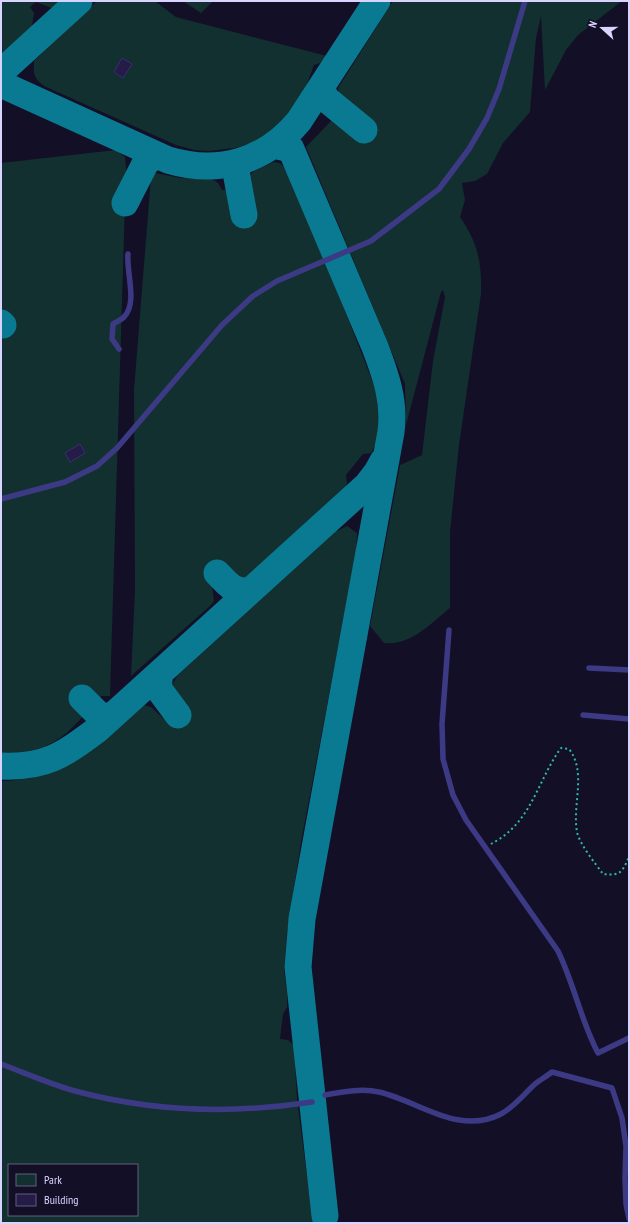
<svg xmlns="http://www.w3.org/2000/svg" width="630" height="1224" viewBox="0 0 630 1224" font-family="'PT Sans Narrow',sans-serif">
  <style>
    .green { fill: #12302f; fill-rule: evenodd }
    .lines { fill: none; stroke-linecap: round; stroke-linejoin: round }
    .taxiway { stroke: #0a7a92; stroke-width: 27 }
    .building { fill: #241b47; stroke: #3b2d73 }
    .path { stroke: #2fb8b0; stroke-width: 2; stroke-dasharray: 2 3; stroke-linecap: butt }
    .service { stroke: #3d3a85; stroke-width: 5.5 }
  </style>
  <rect width="100%" height="100%" fill="#130f26"/>
  <path class="green" d="M1,1H61L54,9L36,2L30,7L34,13L32,26L1,54Z
    M97,1H155L176,17L327,56L320,63L314,65L304,92L281,124L259,141L235,148L209,151L194,150L176,145L44,86C34,79 33,74 34,61ZM122,59L132,64L123,78L114,72Z
    M183,1H213L201,13Z
    M393,1H622L578,35L566,50L545,90L541,16L536,38L530,112L503,143L487,174L475,181L462,183L465,200L460,217C478,243 482,263 481,294L459,445L450,532V608C430,624 411,646 384,643L370,626L400,465L422,455L433,361L445,297L443,290L441,292L406,425L405,384L306,147L330,122L343,100L339,95L338,88Z
    M116,150L125,157L126,169L110,696H101C68,733 55,754 1,753V163Z
    M274,162L280,163L286,169L329,270L379,398C380,415 382,438 371,453L363,454L346,475L347,483L343,492L247,577L241,578L230,570L212,587L214,601L210,606L131,676L135,590L134,390L151,177L155,173L180,178L212,179L218,183L222,190H249V176L254,171Z
    M347,526L357,533L356,553L301,842L287,933L284,970L287,993V1007L283,1014L280,1039L288,1040L294,1045L297,1099L313,1223H1V781C67,779 92,750 137,708L144,705L151,707L164,719L183,702L172,685L177,676L335,532ZM9,1165H137V1215H9Z"/>
  <g class="lines">
    <path class="taxiway" d="M1,72L79,1
      M1,84L168,160C218,175 265,162 299,121L377,1
      M323,91L325,98L364,130
      M278,146L291,149L375,347C386,376 395,401 391,432L302,919L298,967L325,1216
      M238,167L236,172L244,215
      M125,203L147,160L153,158
      M1,323L3,325
      M217,573C226,582 231,590 244,591
      M159,680L158,688L178,715
      M82,698L100,716H106
      M1,766C46,768 63,755 98,729L367,485L377,472L383,461"/>
  </g>
  <path class="building" d="M122,58L132,64L123,78L114,72Z
    M80,444L85,453L70,462L65,453Z"/>
  <g class="lines">
    <path class="path" d="M491,844C496,841 502,838 506,834C533,813 541,775 561,748L569,749C587,772 572,805 577,832C580,845 595,863 603,874C621,876 622,872 629,857"/>
    <path class="service" d="M119,349L112,339L113,324C116,322 121,320 124,317C138,303 126,272 128,254
      M1,499L65,482L97,466L117,448L222,325L253,296L277,281L371,241L439,189L469,149L487,118L499,89L525,1
      M449,630L442,724L443,759L453,795L466,820L558,951C574,984 581,1021 598,1053L629,1038
      M589,668L629,670
      M583,715L629,719
      M1,1064C25,1073 50,1084 75,1091C153,1112 233,1114 312,1102
      M325,1095C342,1092 361,1088 379,1092C419,1101 458,1136 501,1114C514,1107 524,1094 535,1084C540,1080 547,1076 552,1072L612,1088L622,1118L626,1146L625,1178L626,1204L629,1219"/>
  </g>
  <rect width="630" height="1224" fill="none" stroke="#d9d4ff" stroke-width="4"/>
  <rect x="8" y="1164" width="130" height="52" fill="#130f26" stroke="#625e7d"/>
  <rect x="16" y="1174" width="20" height="12" fill="#12302f" stroke="#625e7d"/>
  <text x="44" y="1184" font-size="12" fill="#d9d4ff">Park</text>
  <rect x="16" y="1194" width="20" height="12" fill="#241b47" stroke="#625e7d"/>
  <text x="44" y="1204" font-size="12" fill="#d9d4ff">Building</text>
  <g transform="translate(602 28) rotate(291)" stroke="#130f26" stroke-width="3" paint-order="stroke">
  <path d="M0-3L7 15L0 10L-7 15Z" fill="#d9d4ff"/>
  <text y="-6" font-size="11" font-weight="bold" text-anchor="middle" fill="#d9d4ff">N</text>
  </g>
</svg>
